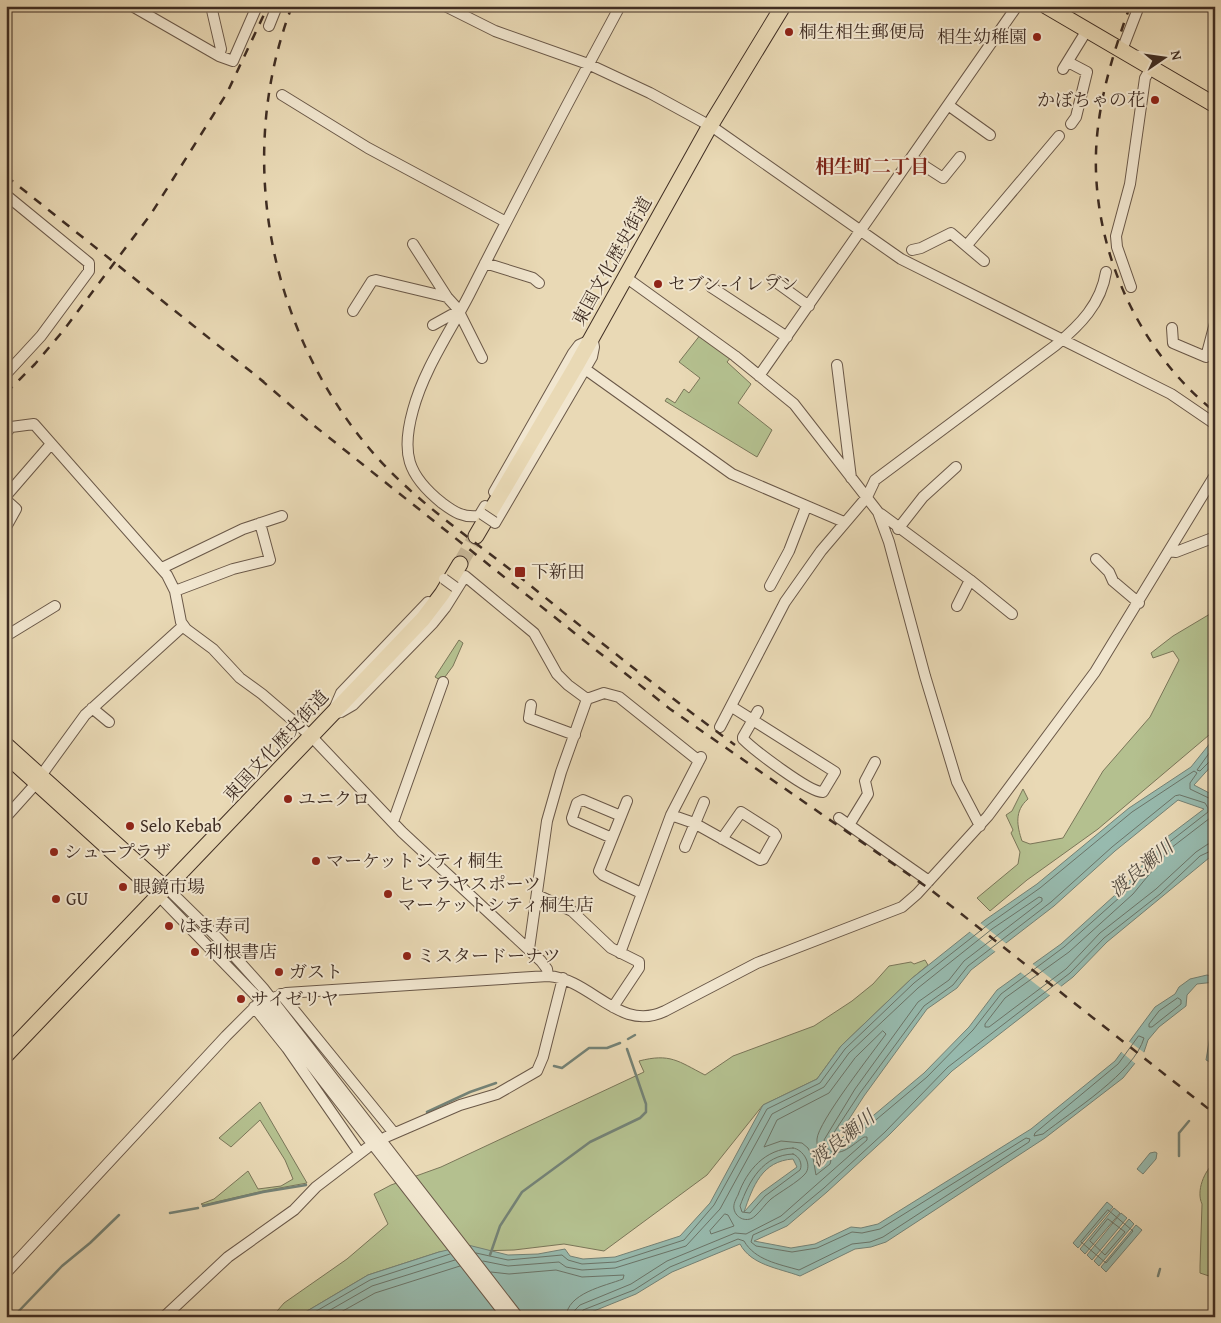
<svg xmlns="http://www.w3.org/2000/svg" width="1221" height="1323" viewBox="0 0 1221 1323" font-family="'Gentium Book Plus','Noto Serif JP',serif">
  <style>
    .green { fill: #b4c08f; stroke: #7a7659 }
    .water { fill: #97baae; stroke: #748276; fill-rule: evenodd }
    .pier { fill: #e9d9b5 }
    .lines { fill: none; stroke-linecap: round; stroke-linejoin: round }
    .shore { stroke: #6b7468; stroke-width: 1 }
    .stream { stroke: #748276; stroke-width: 2.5 }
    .highway-tunnel { stroke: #c7b798; stroke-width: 15; stroke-dasharray: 15 8; stroke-linecap: butt }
    .minor-casing { stroke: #6a5848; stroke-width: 12 }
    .major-casing { stroke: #3f2d23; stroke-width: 14 }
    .highway-casing { stroke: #3f2d23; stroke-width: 17 }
    .minor { stroke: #f1e6cf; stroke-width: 10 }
    .major { stroke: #e9d9b5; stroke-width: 12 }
    .highway { stroke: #e9d9b5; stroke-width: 15 }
    .rail { stroke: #3f2d23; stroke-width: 2.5; stroke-dasharray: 9 9; stroke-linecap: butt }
    .minor-bridge-casing { stroke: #6a5848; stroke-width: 12; stroke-linecap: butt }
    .minor-bridge { stroke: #f1e6cf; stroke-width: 10 }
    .poi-dot { fill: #8f2418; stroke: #f1e6cf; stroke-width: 2 }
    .labels { text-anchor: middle; stroke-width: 4; stroke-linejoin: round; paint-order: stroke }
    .poi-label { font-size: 18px; fill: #3f2d23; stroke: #f1e6cf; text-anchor: start }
    .street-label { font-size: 18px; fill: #3f2d23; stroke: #f1e6cf }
    .neighbourhood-label { font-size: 19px; font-weight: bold; fill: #7a1f14; stroke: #f1e6cf }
    .water-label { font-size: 19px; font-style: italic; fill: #51493f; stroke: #f1e6cf }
  </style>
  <rect width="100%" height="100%" fill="#e9d9b5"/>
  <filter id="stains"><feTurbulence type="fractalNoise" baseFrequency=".004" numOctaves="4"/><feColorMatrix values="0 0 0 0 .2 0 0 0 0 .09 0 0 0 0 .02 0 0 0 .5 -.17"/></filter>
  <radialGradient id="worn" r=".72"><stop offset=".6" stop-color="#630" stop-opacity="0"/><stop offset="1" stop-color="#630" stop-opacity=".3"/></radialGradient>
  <path class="green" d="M701,334L731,357L727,362L751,384L738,403L772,430L757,457L665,401L667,398L675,403L684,389L689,393L700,378L679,362Z
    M1215,611V730L1098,829L1027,880L990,911L977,898L1018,864L1020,852L1011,833L1013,830L1006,815L1012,811L1023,789L1028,799C1014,811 1017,826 1022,841L1030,844L1063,838L1103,771L1150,717L1179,660L1173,651L1153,658L1151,653L1173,636Z
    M459,640L463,643L453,666L442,681L435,677Z
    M925,960L928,965L911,979L841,1046L817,1079L763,1105L707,1175L604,1251L564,1244L514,1250L439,1252L368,1275L297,1317H272L284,1303L347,1259L388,1224L374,1194L391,1185L441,1167L644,1072L639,1061C670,1053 678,1061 705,1075L733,1056L814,1026L852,1001L873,984L889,966L911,962L914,964Z
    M260,1102L307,1183L263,1191L203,1205L201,1204L214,1199L248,1171L258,1189L281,1186L293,1179L285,1160L260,1120L231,1147L219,1138Z
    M1215,1162V1278L1200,1273V1266L1202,1204C1196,1191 1204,1171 1215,1162Z"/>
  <path class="water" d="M1215,737V762L1194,785L1215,796V853L1107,942L1073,977L952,1071L889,1135L827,1192L787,1226L754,1241L791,1248L815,1244L851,1227L861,1228L878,1224L1031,1129L1115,1061L1155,1007L1175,994L1179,987L1190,979L1207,975L1215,977V982L1197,984L1187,995L1186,1006L1159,1027L1148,1040L1144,1052L1123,1078L1045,1138L886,1242L871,1247L855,1249L800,1276C778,1268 751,1265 740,1244L672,1272L636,1294L579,1317H297L368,1275L439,1252L468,1245L508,1255L538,1254L565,1249L570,1256L583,1259L615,1257L680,1236L710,1203L763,1105L817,1079L841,1046L911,979L985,920L1037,884L1129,808L1191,767ZM1178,800L1204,809L1163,840L1125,886L1061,944L997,990L969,1027L924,1073L868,1120L833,1144L864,1096L927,1009L957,988L971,970L1054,906L1115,851ZM793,1159L797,1167L761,1193L744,1212C753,1186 762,1161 793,1159Z
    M1215,1020V1063L1214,1064L1206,1060L1212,1024Z
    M1155,1152L1157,1153L1156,1159L1143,1174L1137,1169L1150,1153Z
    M1107,1202L1113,1207L1078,1248L1073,1243Z
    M1114,1208L1120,1213L1085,1254L1080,1249Z
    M1121,1213L1127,1218L1092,1260L1087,1255Z
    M1129,1219L1134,1224L1099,1266L1094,1261Z
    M1136,1225L1142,1230L1106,1272L1101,1267Z"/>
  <path class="pier" d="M979,922L1008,945L997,953L969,931Z
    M1030,962L1063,988L1052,997L1019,971Z
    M1127,1040L1146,1054L1137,1065L1119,1050Z"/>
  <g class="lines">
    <path class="shore" d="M1215,745L1197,770L1200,771L1210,761L1215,760
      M1180,795L1205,803L1208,808V812L1167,844L1129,889L1064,947L1001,994L973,1030L927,1077L871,1124L839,1146L832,1145L831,1137L860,1093L924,1006L953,985L968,966L1051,902L1112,847L1175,796Z
      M1215,810L1210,818L1171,848L1133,894L1069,952L1005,998L985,1024V1027H989L1066,969L1100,933L1156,889L1196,852L1208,844L1215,843
      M1178,998L1181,1000V1004L1152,1027H1149V1024L1159,1011Z
      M883,1031L886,1034C873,1052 818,1122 817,1139C816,1149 822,1156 831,1160L830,1164L816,1175L813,1158L808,1148L802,1143L781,1141L764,1147L777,1120L829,1093L855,1058Z
      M1139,1036L1144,1038C1134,1073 1072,1111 1043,1134L1034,1136L1035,1133L1118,1064Z
      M793,1148C803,1149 813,1165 805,1174C798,1182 780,1192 771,1199C765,1204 761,1211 755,1216C748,1223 736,1219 734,1209C733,1204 736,1199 738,1195C747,1170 765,1149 793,1148Z
      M793,1154C799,1156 803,1164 800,1170L765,1196L750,1213L742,1212L740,1206C749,1181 763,1155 793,1154Z
      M1108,1210L1133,1231L1106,1263L1081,1242Z
      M725,1214L728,1215L734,1226L711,1234L710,1231Z
      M1108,1219L1125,1232L1105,1255L1090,1241Z
      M476,1253L508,1260L562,1255L568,1260L582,1264L616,1262L684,1240L714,1205L767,1109L820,1083L845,1049L914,983L989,924L1040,888L1132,812L1194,771L1197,773L1190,783V789L1215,801
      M483,1261L508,1266L559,1262L566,1267L582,1270L615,1268L686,1246L720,1209L772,1114L824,1087L849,1053L918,988L992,929L1039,897L1042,898V901L964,961L949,980L918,1002L855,1089L824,1140L828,1149C840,1159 853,1144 864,1137H867V1140L781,1216L746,1234L735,1233L667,1261L631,1284L580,1305L575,1310L573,1317
      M491,1272L509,1274L556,1270L582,1277L624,1275L623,1279C605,1286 567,1293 566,1317
      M306,1317L370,1280L450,1254
      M318,1317L372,1286L455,1260
      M332,1317L375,1293L460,1266
      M580,1317L583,1310L634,1290L670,1267L738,1239L744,1241C755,1260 778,1264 799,1270L852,1244L870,1242L883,1237L1029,1142L1030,1139L1026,1138L880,1229L862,1233L852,1232L817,1248L792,1252L756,1246L751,1242L753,1235L784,1221L824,1188L885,1132L948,1067L1070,973L1104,938L1160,894L1200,856L1215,849"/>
    <path class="stream" d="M628,1039L635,1035
      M554,1066L562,1068L589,1048H607L620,1043
      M427,1112L470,1092L496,1083
      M1179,1156V1133L1189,1121
      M203,1206L263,1192L306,1185
      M170,1213L198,1208
      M490,1255L500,1226L522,1192L590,1142L640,1118L646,1112V1104L627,1049
      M1158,1276L1160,1269
      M17,1313L62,1266L90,1243L119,1215"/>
    <path class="highway-tunnel" d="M460,564L476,536"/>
    <g class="minor-casing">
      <path id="minor" d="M132,6L219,56L233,61L257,6
        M211,6L221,49L219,56
        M445,6L495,31L588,64L650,93L714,128L901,259L1171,394L1215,424
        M269,26L277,6
        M1122,50L1139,6
        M1068,62L1087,72L1076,117L1071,124
        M1063,69L1087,30
        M282,95L368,148L506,222
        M948,105L990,135
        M912,158L943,178L960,157
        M6,195L89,263V271L41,336L6,374
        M413,244L447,297L457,308L482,358
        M967,245L1059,136
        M912,250L921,248L951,233L984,261
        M485,263L533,278L539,283
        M624,276L735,356L794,404L878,512L889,542L925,676L957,782L980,826
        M773,280L809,306
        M711,287L787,337
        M1131,287L1117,247L1116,236L1130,184L1145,78L1151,68
        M353,311L372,281L376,280L447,297
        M433,325L451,315L459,314
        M1172,328L1173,343L1206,357L1215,323
        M837,365L851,478
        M585,369L732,474L844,522
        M759,376L1017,6
        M6,433L11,427L34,424L167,575L175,591L181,622L186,629L213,649L240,678L262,694L311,736L402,832L541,961L547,969L548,976
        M494,492L573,353L579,345L588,341
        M6,496L51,444
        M6,500L16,509L6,527
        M485,506L479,516C463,518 454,512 442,503C407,475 401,453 413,410C424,369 450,332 469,295C518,198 568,102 620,6
        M881,514L970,580L1012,614
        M494,522L495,523L592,357L594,347L592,336
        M898,529L923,497L956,467
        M1169,551L1176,552L1215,537
        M1096,559L1109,572L1113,581L1139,603
        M162,568L243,529L282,516
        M770,586L789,551L806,507
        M175,591L233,569L270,560L260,523
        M428,602L341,693L332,714L341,712L353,705L433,623L445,608L465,576L534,633L557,674L568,685L587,699
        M957,606L970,580
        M6,636L55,606
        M531,705L529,718L575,735
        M732,707L835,772L823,792C810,793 754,750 743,739V737L758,711
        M92,708L109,722
        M720,727L785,602L821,551L867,497L875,480L1056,345C1080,325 1101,304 1106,272
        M627,801L599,871L603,875L641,893
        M671,815L694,823L760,860L763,859L776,836L774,833L741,812L722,839
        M6,817L32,788L85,715L183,626
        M839,818L929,881
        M393,822L443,682
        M849,825L868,794L865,781L875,762
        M612,838L573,821L572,818L577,803L583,800L621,816
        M685,847L704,802
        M167,888L219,939L263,988L518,1317
        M537,895L572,911L611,948L639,962V968L613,1007
        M159,896L262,1002L507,1317
        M529,949L547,821L561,772L587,699L604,693L619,697L699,761
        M620,953L671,815L701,757
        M281,994L394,1133
        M254,1007L287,1048L359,1152
        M386,1137L460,1105L497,1094L537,1071L543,1057L563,978
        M6,1273L226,1036L258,1004L286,993L548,976C592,979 619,1033 665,1011L757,963L902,907L917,894L988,816L1095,672L1215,475
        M164,1317L228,1257L294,1210L316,1187L367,1148"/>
    </g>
    <g class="major-casing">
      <path id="major" d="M6,743L167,888
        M6,757L159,896"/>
    </g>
    <g class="highway-casing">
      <path id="highway" d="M1046,6L1215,105
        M476,536L576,366L707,131L783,6
        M6,1055L423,619L442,594L460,564"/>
    </g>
    <use href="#minor" class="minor"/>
    <use href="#major" class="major"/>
    <use href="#highway" class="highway"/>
    <path class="rail" d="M292,6C234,157 269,333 374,454C418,504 475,541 526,582C595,638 664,693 735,745
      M1130,6C1116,45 1103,85 1098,127C1085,232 1132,346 1215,412
      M6,176L264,382
      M260,379L312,424L670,709L931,890L1215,1114
      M6,393L35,364L63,331L151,214L227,93L268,6"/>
    <g class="minor-bridge-casing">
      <path id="minor-bridge" d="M482,514L494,522
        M444,579L455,587"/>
    </g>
    <use href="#minor-bridge" class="minor-bridge"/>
  </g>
  <g class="poi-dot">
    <circle cx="789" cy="32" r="5"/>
    <circle cx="1037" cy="37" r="5"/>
    <circle cx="1155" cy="100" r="5"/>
    <circle cx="658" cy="284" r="5"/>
    <rect x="514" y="566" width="12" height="12" rx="2.5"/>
    <circle cx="288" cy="799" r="5"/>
    <circle cx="130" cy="826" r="5"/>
    <circle cx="54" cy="852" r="5"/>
    <circle cx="316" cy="861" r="5"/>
    <circle cx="123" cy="887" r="5"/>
    <circle cx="388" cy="894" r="5"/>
    <circle cx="56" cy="899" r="5"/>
    <circle cx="169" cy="926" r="5"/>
    <circle cx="195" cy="952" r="5"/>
    <circle cx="407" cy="956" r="5"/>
    <circle cx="279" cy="972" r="5"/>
    <circle cx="241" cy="999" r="5"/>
  </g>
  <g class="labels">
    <g class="poi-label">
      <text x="799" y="38">桐生相生郵便局</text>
      <text x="1027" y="43" text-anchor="end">相生幼稚園</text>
      <text x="1145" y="106" text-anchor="end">かぼちゃの花</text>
      <text x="668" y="290">セブン-イレブン</text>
      <text x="531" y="578">下新田</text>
      <text x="298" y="805">ユニクロ</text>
      <text x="140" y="832">Selo Kebab</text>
      <text x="64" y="858">シュープラザ</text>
      <text x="326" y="867">マーケットシティ桐生</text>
      <text x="398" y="890">ヒマラヤスポーツ<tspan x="398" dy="21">マーケットシティ桐生店</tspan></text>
      <text x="133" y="893">眼鏡市場</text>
      <text x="66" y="905">GU</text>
      <text x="179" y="932">はま寿司</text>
      <text x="205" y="958">利根書店</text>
      <text x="417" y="962">ミスタードーナツ</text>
      <text x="289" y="978">ガスト</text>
      <text x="251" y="1005">サイゼリヤ</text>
    </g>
    <g class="street-label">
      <text transform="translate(612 261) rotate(-61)" y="6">東国文化歴史街道</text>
      <text transform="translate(276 746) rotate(-47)" y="6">東国文化歴史街道</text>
    </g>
    <g class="neighbourhood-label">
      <text x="872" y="173">相生町二丁目</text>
    </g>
    <g class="water-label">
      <text transform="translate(1141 868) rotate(-40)" y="7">渡良瀬川</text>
      <text transform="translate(842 1138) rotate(-39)" y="7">渡良瀬川</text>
    </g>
  </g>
  <rect width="1221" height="1323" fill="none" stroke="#e9d9b5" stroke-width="25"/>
  <rect x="8" y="8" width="1206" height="1308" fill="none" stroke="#3f2d23" stroke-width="2.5"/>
  <rect x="12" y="12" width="1196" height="1298" fill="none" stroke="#3f2d23"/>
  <g transform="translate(1164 58) rotate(77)" stroke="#f1e6cf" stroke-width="4" paint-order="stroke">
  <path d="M0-4L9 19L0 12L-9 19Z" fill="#3f2d23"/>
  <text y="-8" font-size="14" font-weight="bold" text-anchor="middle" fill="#3f2d23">N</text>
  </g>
  <rect width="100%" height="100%" filter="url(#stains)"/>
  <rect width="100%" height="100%" fill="url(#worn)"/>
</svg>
